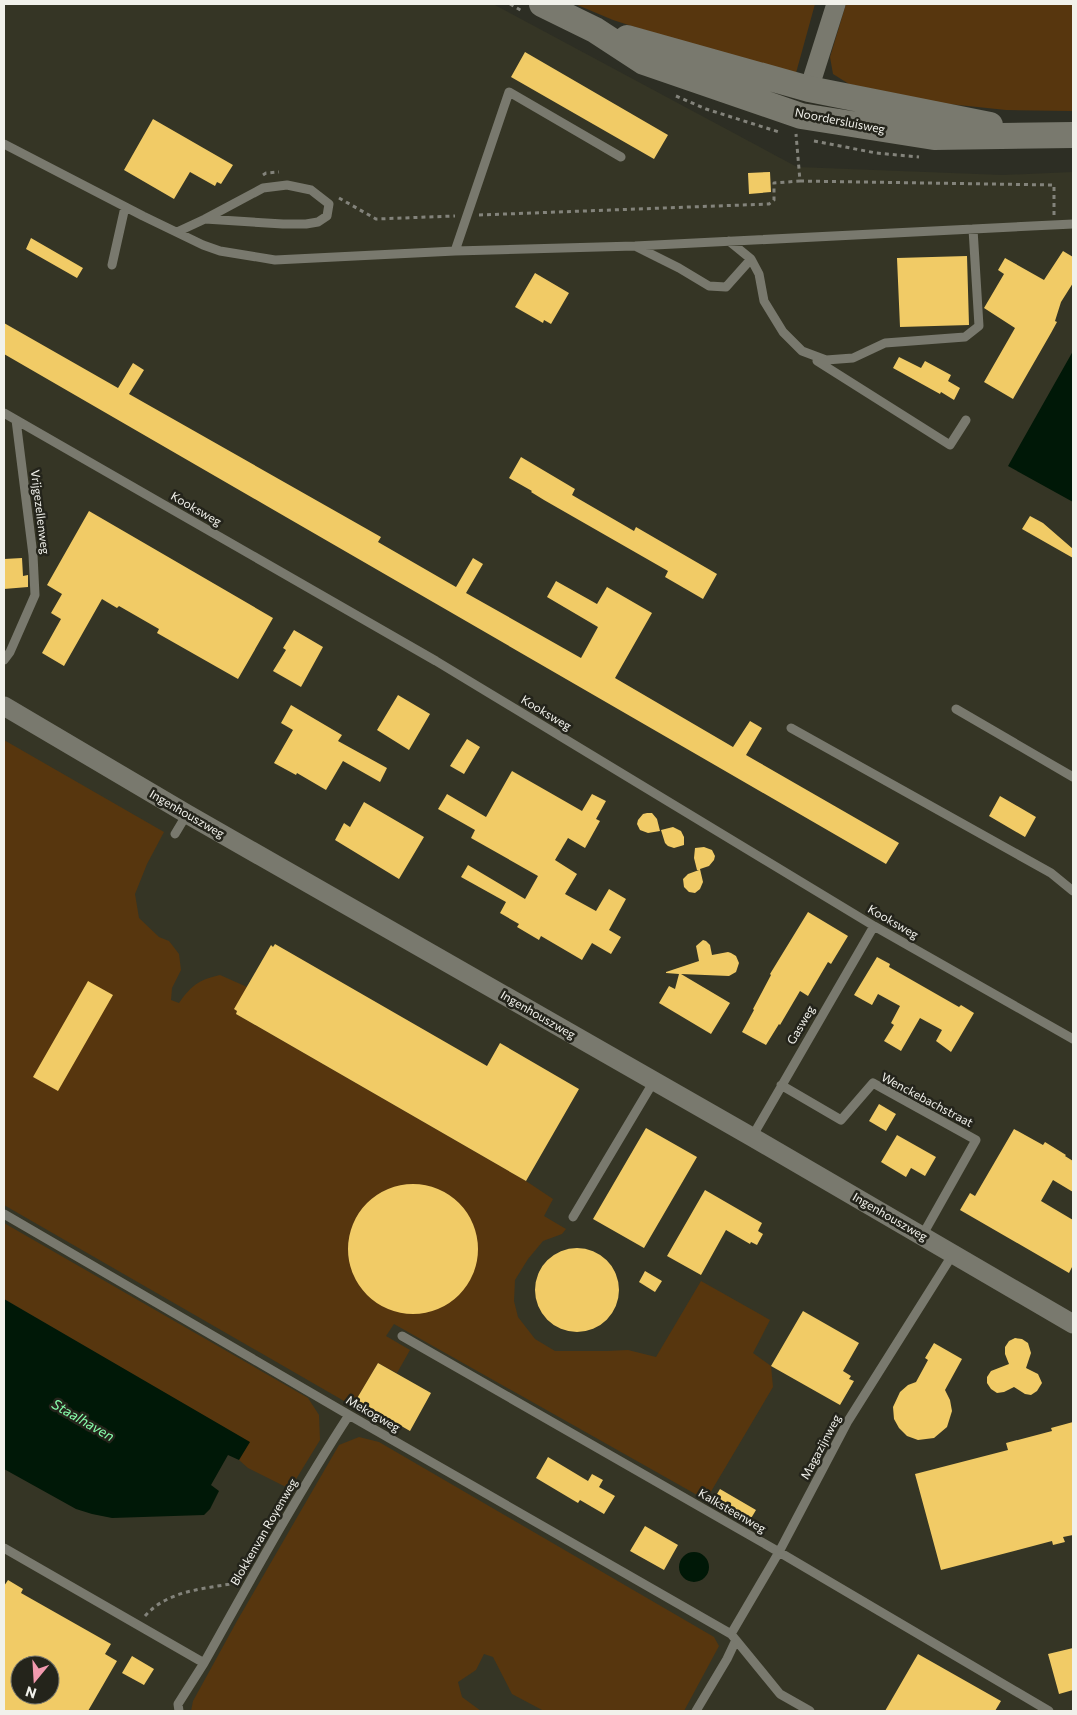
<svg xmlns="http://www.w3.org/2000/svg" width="1077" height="1715" viewBox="0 0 1077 1715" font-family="Commissioner,sans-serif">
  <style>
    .built { fill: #353525; fill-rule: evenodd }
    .green { fill: #57360e }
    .water { fill: #001807 }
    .building { fill: #f1cb66; fill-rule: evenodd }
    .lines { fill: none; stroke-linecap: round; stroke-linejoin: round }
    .path { stroke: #83837b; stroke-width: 3; stroke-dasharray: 4 4; stroke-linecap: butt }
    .lane { stroke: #79796e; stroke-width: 9 }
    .street { stroke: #79796e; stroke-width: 19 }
    .secondary { stroke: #79796e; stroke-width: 26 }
    .labels { text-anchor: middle; stroke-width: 5; stroke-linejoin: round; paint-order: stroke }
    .street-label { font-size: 12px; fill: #f1f1eb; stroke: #24241b }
    .water-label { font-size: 14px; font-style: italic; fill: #88feac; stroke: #24241b }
  </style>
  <rect width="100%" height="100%" fill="#2d2e24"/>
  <path class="built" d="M4,4H493L797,167L1003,175L1073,172V1711H4ZM20,1665H50V1695H20Z"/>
  <path class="green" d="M575,4H815L796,73L725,56L613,20Z
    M846,4H1073V111L1006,110L939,103L849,84L833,74L830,57Z
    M4,740L164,832L147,864L135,894L139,918L159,937L169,941L179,954L181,970L172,988L171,1000L179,1003C191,986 198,980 220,975L247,987L236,1014L526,1181L553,1199L544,1216L566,1229L562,1234L543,1241L528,1259L515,1280L514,1301L518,1317L535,1339L555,1351H607L628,1350L656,1357L701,1281L770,1320L753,1353L771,1366L773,1387L706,1500L394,1324L386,1336L410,1350L397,1373L378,1363L356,1400L351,1405L4,1205Z
    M4,1223L308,1398L319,1415L320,1440L290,1489L248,1468L239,1460L249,1442L4,1299Z
    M359,1437L379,1442L714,1637L719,1646L684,1711H544L512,1694L493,1657L484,1654L476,1670L458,1682L462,1697L481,1711H191L193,1701L237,1621L339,1445Z"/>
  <path class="water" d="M1073,351V502L1008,466Z
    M4,1299L250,1442L239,1460L228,1455L211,1485L219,1491L210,1509L204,1515L112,1518L92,1514L76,1509L4,1469Z
    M679 1567a15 15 0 1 1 30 0a15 15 0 1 1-30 0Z"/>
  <path class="building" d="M525,52L668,135L654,159L511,77Z
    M153,119L233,165L221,184L217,182L215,186L190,172L174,199L124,170Z
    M770,172L771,192L749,194L748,173Z
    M31,238L83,268L77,278L26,249Z
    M1063,251L1073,257V283L1061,302L1055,321L1057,322L1051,333L1013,399L984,382L1015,328L984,308L1004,274L998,270L1005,258L1044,280Z
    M967,256L969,325L900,327L897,258Z
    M535,273L569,293L551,324L544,320L543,323L515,307Z
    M4,323L118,388L133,363L144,370L129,394L381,537L378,542L456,587L473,558L483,564L466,593L581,658L598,627L547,597L556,581L597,604L607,587L652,613L615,678L733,747L750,721L762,728L746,755L899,843L886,864L4,354Z
    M899,357L921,368L925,361L951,375L948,381L960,388L954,400L941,392L940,394L893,368Z
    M521,457L575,489L572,495L634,531L636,527L717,574L703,599L665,577L668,571L544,500L531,492L532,491L509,478Z
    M89,511L273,618L238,679L157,633L159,629L119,606L117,608L102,599L64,666L42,653L61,619L51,613L62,594L47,585Z
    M1030,516L1043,523L1073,549V558L1022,529Z
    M22,558L23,576L28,575V587L4,589V559Z
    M294,630L323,647L301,687L273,671L286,650L283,648Z
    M398,695L430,714L409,750L377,730Z
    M291,705L342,735L338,741L387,768L380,782L343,761L326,790L297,773L296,775L274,763L293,730L281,723Z
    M467,739L480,747L464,774L450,766Z
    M512,771L582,811L592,794L606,801L596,819L600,821L585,848L568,838L555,860L577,874L565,894L596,911L609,889L626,899L609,930L621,937L611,954L592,943L582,960L541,936L539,940L517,927L519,924L500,913L506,902L461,877L468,865L525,899L538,876L471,838L475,830L438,809L447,794L486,817Z
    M1000,796L1036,817L1025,837L989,816Z
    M364,802L424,837L399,879L335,840L344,823L350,827Z
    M647,813H652L657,819L660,831L648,833L640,830L637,824L638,820L643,814Z
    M673,827L681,831L684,837V845L674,848L668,846L665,843L661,830Z
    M704,847L712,850L715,856L714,860L709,866L700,869L703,882L700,889L695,893L689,892L684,887L683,879L688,874L699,870H697L694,858L695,848Z
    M808,912L848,936L831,964L828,962L808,996L800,991L780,1025L779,1024L766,1045L742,1032L754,1010L753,1009L771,975L770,974Z
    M703,940L706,941L710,945L712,955L728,952L731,953L736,956L739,963L736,972L729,976L681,974L730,1003L711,1034L659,1003L669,986L675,989L679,974L666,973V972L699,961L696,946Z
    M275,944L487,1066L500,1043L579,1089L526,1181L236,1014L237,1011L234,1009L271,945L273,947Z
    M877,957L890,964L889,967L959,1007L961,1005L974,1013L951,1052L936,1041L942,1030L920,1018L901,1051L884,1041L894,1025L891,1023L900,1006L878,994L872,1005L854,995Z
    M88,981L113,995L58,1091L33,1077Z
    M879,1104L896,1114L886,1131L869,1121Z
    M646,1128L697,1157L644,1248L593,1219Z
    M1014,1129L1043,1145L1045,1142L1066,1155L1065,1156L1073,1161V1192L1053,1180L1041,1201L1073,1220V1265L1069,1273L960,1210L970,1193L975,1196Z
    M897,1135L936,1157L925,1176L911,1168L906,1177L881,1162Z
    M348 1249a65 65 0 1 1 130 0a65 65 0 1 1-130 0Z
    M705,1190L762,1223L758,1231L763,1234L757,1245L751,1242L750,1244L726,1230L701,1275L667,1256Z
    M535 1290a42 42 0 1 1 84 0a42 42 0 1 1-84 0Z
    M645,1271L662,1281L655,1292L639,1282Z
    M803,1311L859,1343L843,1371L851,1376L849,1379L854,1381L840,1405L771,1366Z
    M1015,1338L1022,1339L1028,1343L1031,1353L1026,1368L1038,1374L1042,1383L1037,1391L1031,1395L1025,1394L1014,1387L1004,1392L997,1393L991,1389L987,1383V1377L991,1371L1009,1364L1005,1354V1347L1009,1341Z
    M934,1343L962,1359L945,1390L950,1400L952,1411L947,1427L934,1438L918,1440L907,1436L899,1428L894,1419L893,1407L900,1392L908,1385L916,1382L928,1360L925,1358Z
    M378,1363L431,1393L410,1431L356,1400Z
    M1073,1422V1535L1063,1537L1065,1542L1053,1545L1052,1541L941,1570L915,1474L1008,1450L1006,1443L1052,1431L1051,1428Z
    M548,1457L588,1481L592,1474L603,1480L599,1487L615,1496L604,1514L580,1500L578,1503L536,1478Z
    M720,1489L756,1510L750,1520L714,1499Z
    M645,1526L678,1545L664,1570L630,1551Z
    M8,1580L23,1589L21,1593L111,1644L105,1654L117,1661L88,1711H4V1586ZM20,1665H50V1695H20Z
    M1073,1648V1690L1059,1694L1048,1654Z
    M918,1654L1001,1701L995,1711H885Z
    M132,1656L154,1669L144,1685L122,1673Z"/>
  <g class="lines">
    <path class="path" d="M510,4L522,11
      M676,96L706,109L779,132
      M814,141L876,153L919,157
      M263,175L266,173L279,172
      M800,181L1054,185V215
      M339,198L376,219L455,216
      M479,215L769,204L774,200V183L800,181L796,134
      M145,1616C168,1590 204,1589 236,1583"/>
    <path class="lane" d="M4,144L143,216L203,245L220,251L275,260L455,251L635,246L1073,224
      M177,232L205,219L263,188L287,185L311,190L329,204L327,216L318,222L306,224H283L205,219
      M635,246L679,268L709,286L726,287L751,259L729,241
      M455,251L509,92L621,157
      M751,259L759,274L764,301L783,332L802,351L826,360L853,358L885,343L965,337L979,326L973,229
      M112,265L125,207
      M817,361L950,445L966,420
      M4,413L436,661L874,926L1073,1039
      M4,660L10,652L35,595L33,555L16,420
      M956,709L1073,777
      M791,728L1051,873L1073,891
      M175,834L187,814
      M781,1085L841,1120L873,1083L976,1140L922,1236
      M752,1137L874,926
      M4,1214L349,1415L731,1634L780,1694L810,1711
      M573,1217L654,1081
      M402,1336L779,1552L1049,1711
      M4,1548L204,1663L178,1704L179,1711
      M731,1634L779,1552L848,1421L953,1254
      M204,1663C251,1579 297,1495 349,1415
      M696,1711L727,1659L736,1640"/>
    <path class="street" d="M809,89L836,4
      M4,706L187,814L752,1137L1073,1324"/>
    <path class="secondary" d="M542,4L595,30L644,62L801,116L934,137L1073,135
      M627,38L809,89L990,125"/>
  </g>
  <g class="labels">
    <g class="street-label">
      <text transform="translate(840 121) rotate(11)" y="4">Noordersluisweg</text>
      <text transform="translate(196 509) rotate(30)" y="4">Kooksweg</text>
      <text transform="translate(40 512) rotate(83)" y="4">Vrijgezellenweg</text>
      <text transform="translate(546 713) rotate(31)" y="4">Kooksweg</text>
      <text transform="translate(187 814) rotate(30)" y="4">Ingenhouszweg</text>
      <text transform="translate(893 922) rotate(30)" y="4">Kooksweg</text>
      <text transform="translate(538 1015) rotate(30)" y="4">Ingenhouszweg</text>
      <text transform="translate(801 1025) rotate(-60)" y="4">Gasweg</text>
      <text transform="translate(927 1100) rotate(28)" y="4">Wenckebachstraat</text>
      <text transform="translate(890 1217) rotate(30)" y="4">Ingenhouszweg</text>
      <text transform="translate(373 1414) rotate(30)" y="4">Mekogweg</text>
      <text transform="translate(821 1447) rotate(-62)" y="4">Magazijnweg</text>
      <text transform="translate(732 1511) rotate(30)" y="4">Kalksteenweg</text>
      <text transform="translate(264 1532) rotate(-60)" y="4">Blokkenvan Royenweg</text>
    </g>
    <g class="water-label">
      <text transform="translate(83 1420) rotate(30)" y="5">Staalhaven</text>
    </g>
  </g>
  <rect width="1077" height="1715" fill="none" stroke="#f1f1eb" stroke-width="10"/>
  <g transform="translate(35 1680) rotate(198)"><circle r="24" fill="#24241b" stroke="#76766e"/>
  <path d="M0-4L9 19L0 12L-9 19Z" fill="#f29aaf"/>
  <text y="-8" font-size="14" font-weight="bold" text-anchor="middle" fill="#f1f1eb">N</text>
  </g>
</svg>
